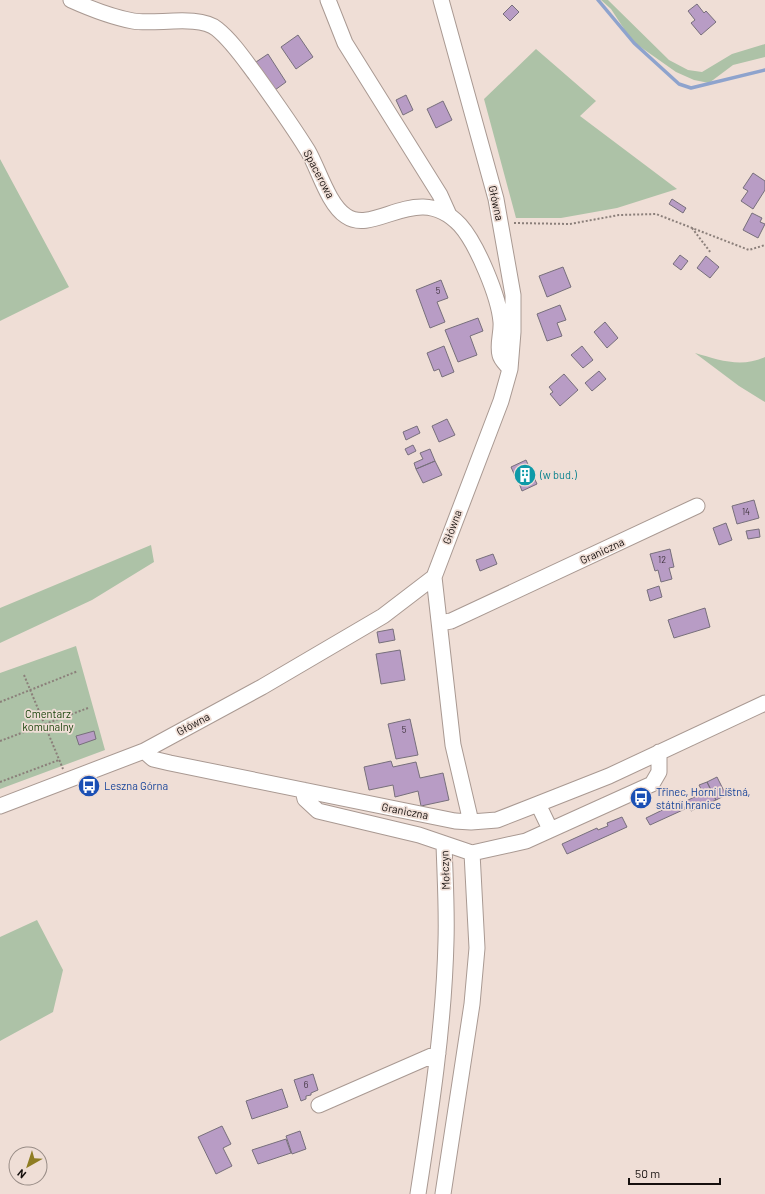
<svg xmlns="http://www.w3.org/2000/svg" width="765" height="1194" viewBox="0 0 765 1194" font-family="Barlow,sans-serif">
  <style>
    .green { fill: #adc2a7 }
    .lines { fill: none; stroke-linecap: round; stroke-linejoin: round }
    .stream { stroke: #8ea3cd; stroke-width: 3.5 }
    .building { fill: #b89cc5; stroke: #776f7b }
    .minor-casing { stroke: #a99992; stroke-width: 17 }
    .path { stroke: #8b7f7a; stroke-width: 2; stroke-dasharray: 2 2; stroke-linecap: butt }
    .minor { stroke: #fff; stroke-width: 15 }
    .labels { text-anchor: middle; stroke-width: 3.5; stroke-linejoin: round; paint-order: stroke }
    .number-label { font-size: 9px; fill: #3e333c }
    .street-label { font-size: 11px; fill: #16100e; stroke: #efded6 }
    .culture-label { font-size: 11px; fill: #0d838f; stroke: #efded6; text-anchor: start }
    .park-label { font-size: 11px; fill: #1b440c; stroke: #efded6 }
    .transit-label { font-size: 11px; fill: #164399; stroke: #efded6; text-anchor: start }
  </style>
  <rect width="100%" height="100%" fill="#efded6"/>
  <path class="green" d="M601,0H608L669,60L688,70L702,72L732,54L765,44V57L733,65L709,83L694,80L676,72L632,41L611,9Z
    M536,49L596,101L580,116L677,189L617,208L561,218H516L484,99Z
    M0,159L69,287L0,321Z
    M695,353C719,360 741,368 765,357V402L739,386Z
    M151,545L154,562L92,600L0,643V608Z
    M76,646L105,750L0,789V673Z
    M37,920L63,970L53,1012L0,1041V937Z"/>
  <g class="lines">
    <path class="stream" d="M598,0L634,43L679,84L691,88L765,70"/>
  </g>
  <path class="building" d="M697,4L704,13L706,11L716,22L701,35L691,23L695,20L688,11Z
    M512,5L519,12L510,21L503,14Z
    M298,35L313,57L296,69L281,47Z
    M268,54L286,82L275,90L256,62Z
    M406,95L413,110L403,115L396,100Z
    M443,101L452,120L436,128L427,109Z
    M753,173L765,181V190L753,209L741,201L748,191L743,188Z
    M672,199L686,208L683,213L669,204Z
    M752,213L762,218L760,222L765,224L758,238L743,230Z
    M680,255L688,261L681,270L673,264Z
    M706,256L719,267L710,278L697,268Z
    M563,267L571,287L547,297L539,276Z
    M441,280L448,298L437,302L445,322L430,328L416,290Z
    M560,305L566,320L557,323L562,336L547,341L537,314Z
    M478,318L483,331L470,336L477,355L458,362L445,330Z
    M605,322L618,338L607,348L594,332Z
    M444,346L454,372L442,377L439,369L434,371L427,353Z
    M582,346L593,360L583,368L571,355Z
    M599,371L606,379L592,391L585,383Z
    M564,374L578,390L560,406L550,394L553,392L549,387Z
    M447,419L455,435L439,442L432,426Z
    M417,426L420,433L406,440L403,432Z
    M413,445L416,451L408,455L405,449Z
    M430,449L435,461L416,469L414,463L423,459L420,453Z
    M526,460L537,484L522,491L516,475L515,476L511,467Z
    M435,461L442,475L423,483L416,469Z
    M754,500L759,518L737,524L732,506Z
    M726,523L732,540L719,545L713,528Z
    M759,529L760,537L748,539L746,531Z
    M670,549L674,567L669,568L672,579L661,582L658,570L655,571L650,554Z
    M493,554L497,564L480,571L476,560Z
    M659,586L662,597L650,601L647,590Z
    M705,608L710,627L674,638L668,620Z
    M393,629L395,640L379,643L377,632Z
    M400,650L405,680L381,684L376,654Z
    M410,719L418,755L396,759L388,724Z
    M94,731L96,739L79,745L76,736Z
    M391,761L393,767L416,762L420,778L443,773L449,800L421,806L418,791L395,797L393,785L369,790L364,767Z
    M717,777L726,795L716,800L707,782Z
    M707,782L716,800L691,811L686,801L703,793L699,785Z
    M681,801L685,809L650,825L646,818Z
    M622,817L627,827L567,854L562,844L597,828L598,830L608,826L607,823Z
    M313,1074L318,1090L311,1093V1095L306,1096V1099L301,1101L294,1080Z
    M282,1089L288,1107L252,1119L246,1101Z
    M222,1126L231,1144L223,1148L232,1166L216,1174L198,1137Z
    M300,1131L306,1149L292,1154L286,1136Z
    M286,1139L291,1153L258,1164L252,1150Z"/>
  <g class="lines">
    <g class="minor-casing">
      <path id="minor" d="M71,0C91,9 111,17 133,21C155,25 199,14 217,29C232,41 244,59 256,75C274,100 292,125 308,151C319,170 328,204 346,216C375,236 418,180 460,225C477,244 499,297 501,322C502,332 497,345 500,355C501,360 507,365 510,369
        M328,0L345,43L440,195L449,215
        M434,577L453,745L471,822
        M440,623L451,621L697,506
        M144,751L153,759L170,763L455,821L471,822L497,820L538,804L609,776L765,703
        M303,790L305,799L318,811L419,835L472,853L526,841L652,784L659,772V752
        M538,804L550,829
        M0,806L144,751L262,687L383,616L434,577L501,401L510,369L513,332V295L496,199L441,0
        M319,1105L438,1053
        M418,1194C431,1110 444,1026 446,941C447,909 445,876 444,844
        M443,1194L472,1004L477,948L472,853"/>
    </g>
    <path class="path" d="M514,223L570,224L619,215L656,214L749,250L765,245
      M692,228L711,253
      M24,675L63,769
      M0,702L78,671
      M0,741L88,708
      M0,782L59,760"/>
    <use href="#minor" class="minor"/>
  </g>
  <defs>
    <g id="building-disc" transform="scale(1.15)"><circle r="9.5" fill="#0f9aa8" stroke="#efded6"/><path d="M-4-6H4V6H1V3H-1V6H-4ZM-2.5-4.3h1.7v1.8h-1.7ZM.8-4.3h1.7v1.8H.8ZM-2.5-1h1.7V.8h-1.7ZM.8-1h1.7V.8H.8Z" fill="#fff"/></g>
    <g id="bus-disc" transform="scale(1.15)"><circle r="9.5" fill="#1a4fb4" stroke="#efded6"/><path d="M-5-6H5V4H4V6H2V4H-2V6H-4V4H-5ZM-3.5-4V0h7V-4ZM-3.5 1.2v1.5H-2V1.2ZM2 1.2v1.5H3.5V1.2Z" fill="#fff"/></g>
  </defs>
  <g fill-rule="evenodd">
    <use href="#building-disc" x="525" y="475"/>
    <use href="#bus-disc" x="89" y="786"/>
    <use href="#bus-disc" x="641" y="798"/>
  </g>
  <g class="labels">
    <g class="number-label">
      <text x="438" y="294">5</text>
      <text x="746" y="515">14</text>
      <text x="662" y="563">12</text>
      <text x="404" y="733">5</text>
      <text x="306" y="1088">6</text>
    </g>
    <g class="street-label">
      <text transform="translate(319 174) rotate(62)" y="4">Spacerowa</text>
      <text transform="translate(496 203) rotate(78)" y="4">Główna</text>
      <text transform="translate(452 527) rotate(-70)" y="4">Główna</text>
      <text transform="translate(602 551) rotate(-25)" y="4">Graniczna</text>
      <text transform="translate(193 724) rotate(-28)" y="4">Główna</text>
      <text transform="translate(405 811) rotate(11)" y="4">Graniczna</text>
      <text transform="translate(445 870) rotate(-92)" y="4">Mołczyn</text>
    </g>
    <g class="culture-label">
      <text x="540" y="479">(w bud.)</text>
    </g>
    <g class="park-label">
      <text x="48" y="718">Cmentarz<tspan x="48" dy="13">komunalny</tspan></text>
    </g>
    <g class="transit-label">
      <text x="104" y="790">Leszna Górna</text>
      <text x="656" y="796">Třinec, Horní Líštná,<tspan x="656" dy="13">státní hranice</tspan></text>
    </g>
  </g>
  <g transform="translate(28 1166) rotate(219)"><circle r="19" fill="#efded6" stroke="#988c86"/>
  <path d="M0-3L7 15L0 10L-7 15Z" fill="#8f7d23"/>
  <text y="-6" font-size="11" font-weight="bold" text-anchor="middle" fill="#16100e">N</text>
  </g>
  <path d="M629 1178v6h91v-6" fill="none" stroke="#16100e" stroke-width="2"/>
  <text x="635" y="1178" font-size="12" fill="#16100e" stroke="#efded6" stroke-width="3" paint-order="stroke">50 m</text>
</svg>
